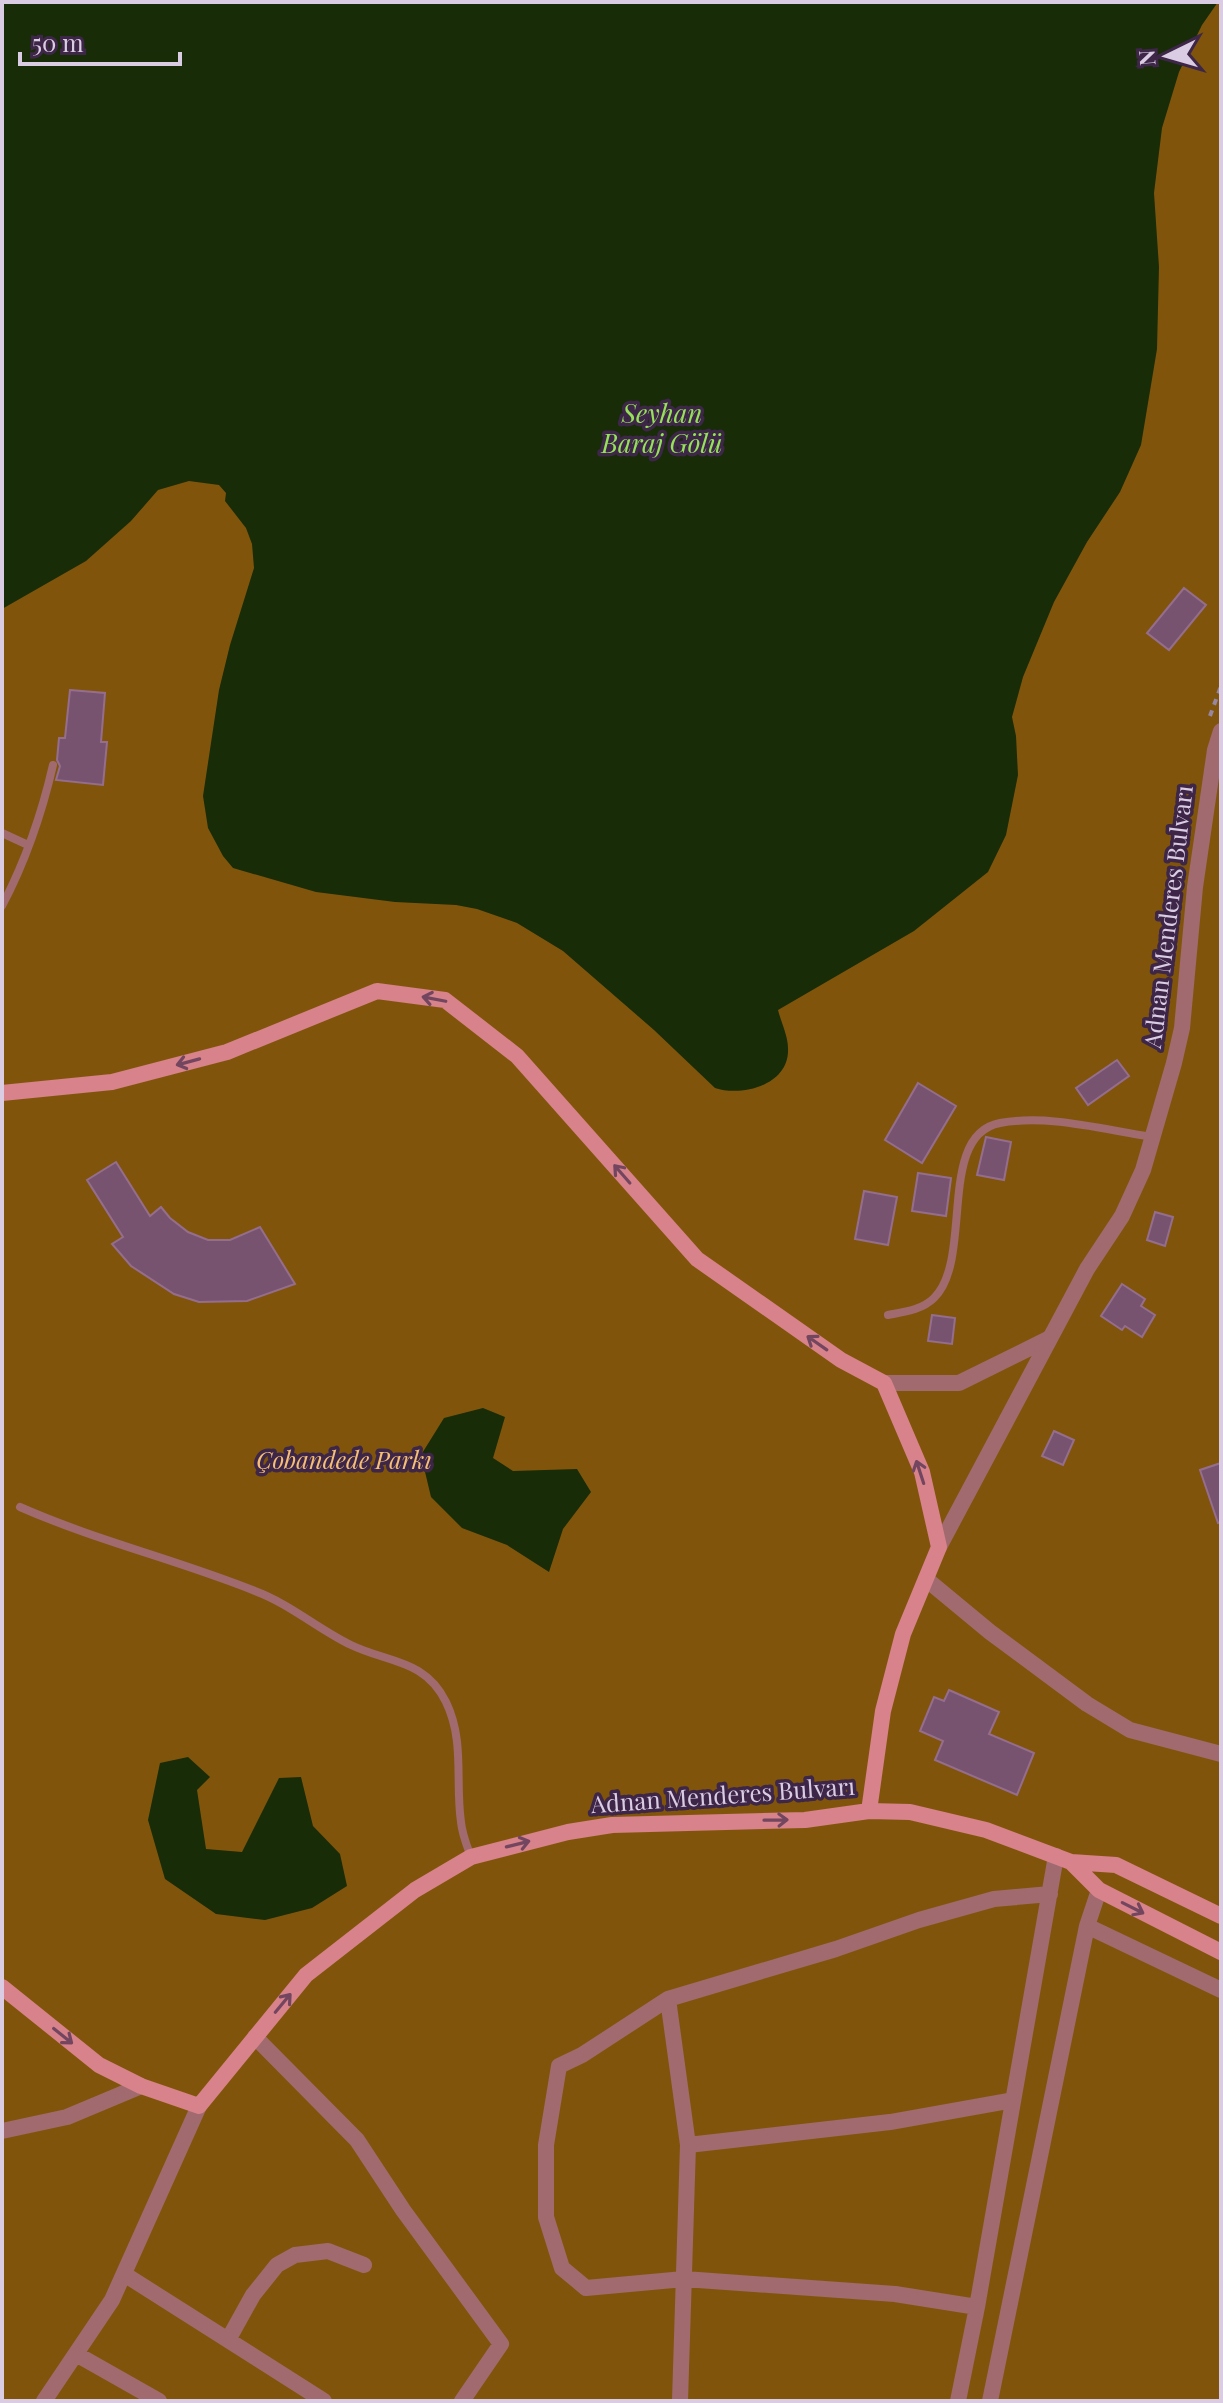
<svg xmlns="http://www.w3.org/2000/svg" width="1223" height="2403" viewBox="0 0 1223 2403" font-family="'Playfair Display',serif">
  <style>
    .green { fill: #80550b }
    .water { fill: #182c08 }
    .building { fill: #785370; stroke: #956e8d; stroke-width: 2 }
    .lines { fill: none; stroke-linecap: round; stroke-linejoin: round }
    .path { stroke: #9785a1; stroke-width: 4; stroke-dasharray: 6 6; stroke-linecap: butt }
    .service { stroke: #a16a6f; stroke-width: 8 }
    .minor { stroke: #a16a6f; stroke-width: 16 }
    .tertiary { stroke: #a16a6f; stroke-width: 16 }
    .secondary { stroke: #d8828b; stroke-width: 16 }
    .oneway { stroke: #73465f }
    .labels { text-anchor: middle; stroke-width: 7; stroke-linejoin: round; paint-order: stroke }
    .street-label { font-size: 24px; fill: #dacce2; stroke: #3d2648 }
    .park-label { font-size: 24px; font-style: italic; fill: #f6bf75; stroke: #3d2648 }
    .water-label { font-size: 26px; font-style: italic; fill: #95e259; stroke: #3d2648 }
  </style>
  <rect width="100%" height="100%" fill="#473053"/>
  <path class="green" d="M2,2H1221V2401H2Z"/>
  <path class="water" d="M2,2H1218L1202,25L1179,72L1162,128L1154,193L1159,267L1157,349L1141,445L1120,492L1087,542L1054,602L1023,677L1012,717L1016,736L1018,775L1006,835L988,872L914,931L778,1010C781,1022 788,1036 788,1048C790,1085 742,1097 715,1088L654,1030L563,951L517,923L477,909L456,905L395,902L316,892L233,868L223,856L208,828L203,796L219,690L230,645L254,568L252,544L246,528L225,501L226,493L219,485L189,481L158,490L131,521L86,561L2,609Z
    M483,1408L505,1417L493,1458L513,1471L577,1469L591,1492L563,1529L549,1572L507,1545L462,1528L431,1497L421,1455L444,1418Z
    M188,1757L210,1777L197,1790L206,1849L242,1852L279,1778L301,1777L313,1826L340,1854L347,1886L312,1908L265,1920L216,1914L165,1879L148,1820L160,1763Z"/>
  <path class="building" d="M1184,588L1206,605L1169,650L1147,633Z
    M70,690L105,693L101,742H107L103,785L56,780L60,766L57,760L59,738H65Z
    M1117,1060L1129,1076L1088,1105L1076,1088Z
    M918,1083L956,1106L922,1163L885,1140Z
    M986,1137L1011,1142L1004,1180L977,1175Z
    M116,1162L150,1216L161,1207L170,1218L188,1232L208,1240H230L260,1227L295,1284L247,1301L199,1302L174,1294L131,1266L112,1244L123,1237L87,1180Z
    M918,1173L951,1178L946,1216L912,1211Z
    M864,1191L897,1197L888,1245L855,1239Z
    M1155,1212L1173,1217L1165,1246L1147,1240Z
    M1122,1284L1145,1299L1141,1306L1155,1315L1142,1337L1125,1326L1122,1330L1101,1316Z
    M932,1315L955,1318L952,1344L928,1341Z
    M1054,1431L1074,1440L1063,1465L1042,1456Z
    M1221,1463V1522L1218,1523L1200,1470Z
    M949,1690L999,1712L989,1734L1034,1753L1017,1795L935,1760L943,1741L920,1731L934,1697L944,1701Z"/>
  <g class="lines">
    <path class="path" d="M1210,716L1221,686"/>
    <path class="service" d="M2,833L28,845
      M2,906C25,862 42,813 53,765
      M888,1315C904,1312 922,1310 934,1298C974,1259 936,1135 1000,1123C1049,1114 1104,1130 1153,1137
      M20,1507C97,1541 178,1560 255,1591C290,1604 318,1629 351,1645C388,1663 425,1659 446,1702C465,1741 455,1782 461,1822C462,1834 467,1846 471,1857"/>
    <path class="minor" d="M884,1383H959L1048,1339
      M926,1579L990,1632L1087,1704L1130,1730L1221,1754
      M1087,1926L1221,1990
      M668,1999L688,2145L680,2401
      M255,2037L357,2140L403,2210L501,2344L462,2401
      M2,2131L67,2117L141,2086
      M688,2145L890,2122L1013,2100
      M124,2274L324,2401
      M977,2307L895,2294L684,2279L586,2288L562,2268L546,2217V2145L559,2066L582,2055L668,1999L836,1949L919,1920L994,1899L1050,1894
      M228,2340L253,2295L277,2265L295,2255L328,2251L364,2265
      M76,2354L159,2401
      M44,2401L112,2300L199,2106
      M958,2401L977,2307L1056,1856
      M990,2401L1087,1926L1099,1890"/>
    <path class="tertiary" d="M939,1547L1087,1269L1122,1216L1143,1170L1174,1063L1182,1028L1195,887L1215,750L1221,731"/>
    <path class="secondary" d="M2,1093L112,1082L227,1052L377,991L445,1000L517,1056L697,1259L841,1360L884,1383L922,1472L939,1547L903,1634L883,1711L869,1811
      M1071,1862L1099,1890L1221,1952
      M2,1987L99,2065L141,2086L199,2106L306,1975L415,1890L471,1857L568,1832L612,1825L805,1820L869,1811L910,1812L986,1830L1071,1862L1116,1865L1221,1916"/>
  </g>
  <defs><path id="oneway-shaft" d="M-6 0H5M1.5-3L5.5 0L1.5 3" fill="none" stroke-width="1.6" stroke-linecap="round" stroke-linejoin="round" transform="scale(2)"/></defs>
  <g class="oneway">
    <use href="#oneway-shaft" transform="translate(434 999) rotate(-169)"/>
    <use href="#oneway-shaft" transform="translate(188 1062) rotate(165)"/>
    <use href="#oneway-shaft" transform="translate(622 1174) rotate(-131)"/>
    <use href="#oneway-shaft" transform="translate(817 1343) rotate(-145)"/>
    <use href="#oneway-shaft" transform="translate(920 1472) rotate(-108)"/>
    <use href="#oneway-shaft" transform="translate(776 1820) rotate(-1)"/>
    <use href="#oneway-shaft" transform="translate(518 1844) rotate(-14)"/>
    <use href="#oneway-shaft" transform="translate(1133 1908) rotate(27)"/>
    <use href="#oneway-shaft" transform="translate(283 2003) rotate(-50)"/>
    <use href="#oneway-shaft" transform="translate(63 2036) rotate(39)"/>
  </g>
  <g class="labels">
    <g class="street-label">
      <text transform="translate(1169 917) rotate(-83)" y="8">Adnan Menderes Bulvarı</text>
      <text transform="translate(723 1796) rotate(-4)" y="8">Adnan Menderes Bulvarı</text>
    </g>
    <g class="park-label">
      <text x="344" y="1469">Çobandede Parkı</text>
    </g>
    <g class="water-label">
      <text x="662" y="423">Seyhan<tspan x="662" dy="30">Baraj Gölü</tspan></text>
    </g>
  </g>
  <rect width="1223" height="2403" fill="none" stroke="#dacce2" stroke-width="8"/>
  <g transform="translate(1167 56) rotate(265)" stroke="#3d2648" stroke-width="6" paint-order="stroke">
  <path d="M0-6L14 30L0 20L-14 30Z" fill="#dacce2"/>
  <text y="-12" font-size="22" font-weight="bold" text-anchor="middle" fill="#dacce2">N</text>
  </g>
  <path d="M20 52v12h160v-12" fill="none" stroke="#dacce2" stroke-width="4"/>
  <text x="32" y="52" font-size="24" fill="#dacce2" stroke="#3d2648" stroke-width="6" paint-order="stroke">50 m</text>
</svg>
